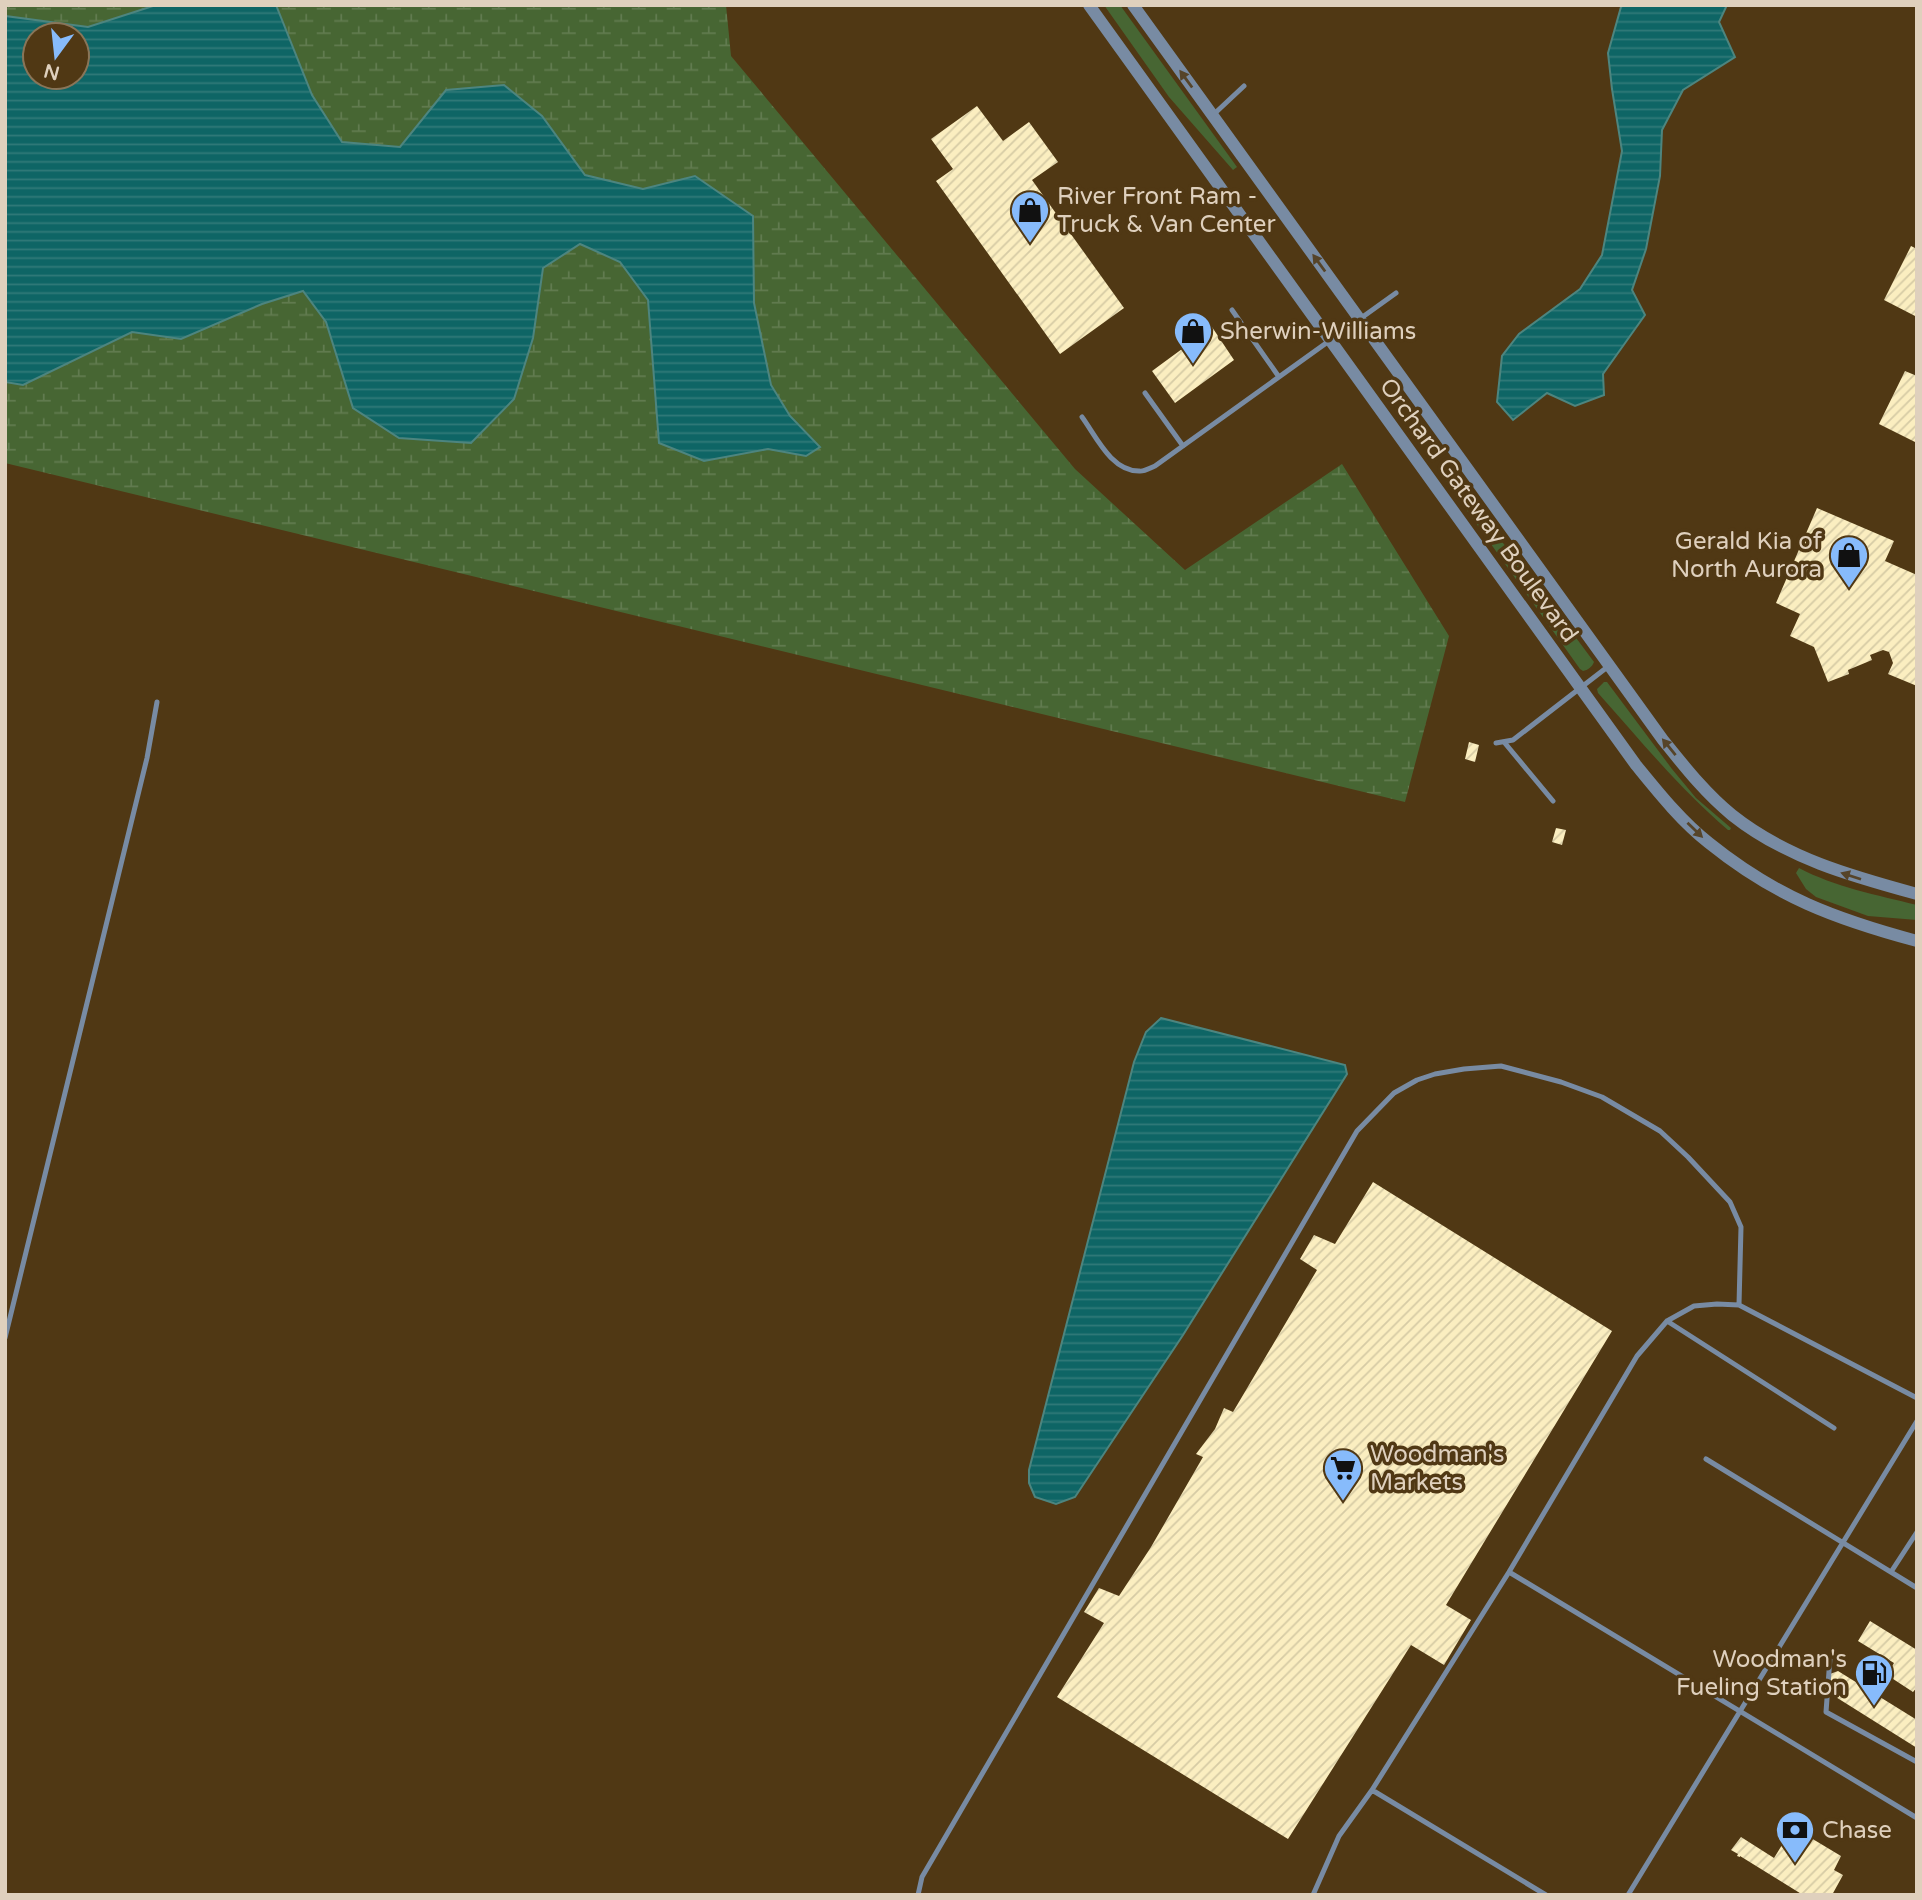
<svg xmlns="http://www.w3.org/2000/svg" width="1922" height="1900" viewBox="0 0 1922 1900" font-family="'Varela Round',sans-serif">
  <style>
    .green { fill: #476633 }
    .wetland { fill: url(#wetland-marsh); fill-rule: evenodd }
    .water { fill: url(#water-rules); stroke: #4d857f; stroke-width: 2; fill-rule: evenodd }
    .building { fill: url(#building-hatch) }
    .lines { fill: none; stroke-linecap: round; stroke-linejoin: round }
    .service { stroke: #788ba3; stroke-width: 5 }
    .tertiary { stroke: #788ba3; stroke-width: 12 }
    .oneway { fill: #564429 }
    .labels { text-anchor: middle; stroke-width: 7; stroke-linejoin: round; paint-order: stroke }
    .poi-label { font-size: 24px; fill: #dfd0bd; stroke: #503814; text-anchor: start }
    .street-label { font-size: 24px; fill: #dfd0bd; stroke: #503814 }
  </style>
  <defs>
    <pattern id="wetland-marsh" width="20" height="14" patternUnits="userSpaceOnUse" patternTransform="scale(1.75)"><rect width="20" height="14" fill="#476633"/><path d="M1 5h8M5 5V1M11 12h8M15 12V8" fill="none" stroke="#617b4f"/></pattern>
    <pattern id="water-rules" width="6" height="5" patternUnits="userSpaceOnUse" patternTransform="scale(1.75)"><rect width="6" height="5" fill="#0e6565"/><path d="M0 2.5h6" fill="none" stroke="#317a79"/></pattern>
    <pattern id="building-hatch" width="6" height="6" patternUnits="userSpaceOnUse" patternTransform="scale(1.75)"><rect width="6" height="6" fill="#fbeec0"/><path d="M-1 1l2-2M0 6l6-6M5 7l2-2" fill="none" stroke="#d6cba5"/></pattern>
  </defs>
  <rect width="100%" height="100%" fill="#503814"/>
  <path class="green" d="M1104,5H1120L1237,167L1233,170L1169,97Z
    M1448,478L1525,569L1594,662C1592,667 1588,670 1583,671L1580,669L1446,481Z
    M1604,682H1607L1672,769L1696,798L1731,828L1730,830H1728C1680,789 1640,740 1598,693L1597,689Z
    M1799,868C1835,887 1877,895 1917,905V920L1868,916L1816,897L1806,889L1796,873Z"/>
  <path class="wetland" d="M5,5H726L731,56L1075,469L1185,570L1342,464L1449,636L1405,802L5,463ZM35,35H77V77H35Z"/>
  <path class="water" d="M156,5H276L312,95L342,142L400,147L446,90L504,85L542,116L585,175L643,189L695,176L753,216L754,303L771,385L790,416L820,447L806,456L768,449L704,461L659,443L648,300L620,262L580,244L543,268L533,338L514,399L471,443L399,438L353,408L326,322L303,291L262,304L181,339L132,332L23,385L5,382V16L88,27ZM35,35H77V77H35Z
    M1624,5H1727L1719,22L1735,57L1683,90L1662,130L1660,176L1646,249L1632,290L1645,315L1603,374L1604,395L1575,406L1547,393L1513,420L1497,402L1502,356L1519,334L1580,289L1602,255L1622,151L1612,89L1608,53L1621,7Z
    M1161,1018L1345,1065L1347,1074L1183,1335L1075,1497L1056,1504L1035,1497L1029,1483V1470L1134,1062L1146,1032Z"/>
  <path class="building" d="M977,106L1003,141L1029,122L1058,162L1032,180L1124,308L1060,354L936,181L953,169L931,139Z
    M1911,246L1917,249V317L1884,300Z
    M1212,327L1234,360L1175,403L1152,371Z
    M1905,371L1917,376V443L1879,424Z
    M1817,508L1894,541L1885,561L1917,575V686L1888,674L1893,663L1889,652L1883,650L1870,655L1872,660L1848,670L1849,674L1828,682L1814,647L1790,636L1800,614L1776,603Z
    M1469,742L1479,745L1475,762L1465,759Z
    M1556,828L1566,830L1562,845L1552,842Z
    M1373,1182L1612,1331L1446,1605L1471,1620L1444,1665L1411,1645L1288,1839L1057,1697L1104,1623L1084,1612L1099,1588L1119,1596L1151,1547L1203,1457L1196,1454L1215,1429L1224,1408L1233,1412L1317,1270L1300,1259L1314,1235L1335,1244Z
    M1870,1621L1917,1650V1687L1913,1692L1887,1675L1894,1663L1858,1641Z
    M1838,1671L1917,1720V1748L1831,1694L1830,1674Z
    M1796,1829L1841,1856L1834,1870L1843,1875L1832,1895H1803L1740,1856V1857L1737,1856L1738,1854L1731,1850L1741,1837L1774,1858L1785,1840L1789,1841Z"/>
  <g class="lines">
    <path class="service" d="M1213,115L1244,86
      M1232,310L1279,377
      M1145,393L1183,446
      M1082,417C1096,436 1111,471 1139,471C1144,472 1150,468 1155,466L1396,293
      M1504,742L1553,801
      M1496,743L1513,740L1610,665
      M1667,1321L1834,1428
      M5,1338L147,758L157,702
      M1706,1459L1917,1588
      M1509,1572L1917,1818
      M1891,1572L1917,1532
      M1830,1658L1826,1712L1917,1762
      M1372,1790L1546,1895
      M918,1895L922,1877L1357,1131L1394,1093L1417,1080L1435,1074L1464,1069L1501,1066L1561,1082L1602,1097L1660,1131L1688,1157L1730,1202L1741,1227L1739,1305
      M1313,1895L1339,1836L1372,1790L1509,1572L1637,1356L1667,1321L1694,1306L1717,1304L1739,1305L1917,1398
      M1628,1895L1917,1421"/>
    <path class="tertiary" d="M1089,5L1636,765C1658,792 1681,821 1709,843C1776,897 1835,919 1917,941
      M1133,5L1663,740C1684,766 1705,793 1732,815C1786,858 1851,876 1917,894"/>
  </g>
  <defs><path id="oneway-solid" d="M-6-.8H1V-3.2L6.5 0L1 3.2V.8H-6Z" transform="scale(1.75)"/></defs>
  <g class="oneway">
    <use href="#oneway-solid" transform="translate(1186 79) rotate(-126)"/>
    <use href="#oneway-solid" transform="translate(1319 263) rotate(-126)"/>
    <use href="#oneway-solid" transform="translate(1669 747) rotate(-129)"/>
    <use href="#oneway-solid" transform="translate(1695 830) rotate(44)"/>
    <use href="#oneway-solid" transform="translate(1851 876) rotate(-162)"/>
  </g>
  <defs>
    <g id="shop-pin" transform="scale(2.0125)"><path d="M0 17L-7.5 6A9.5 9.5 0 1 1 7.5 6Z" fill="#87bbfb" stroke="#503814"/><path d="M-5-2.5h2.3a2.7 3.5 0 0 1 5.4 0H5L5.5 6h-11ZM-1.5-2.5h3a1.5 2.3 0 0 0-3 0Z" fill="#111"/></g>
    <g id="supermarket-pin" transform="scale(2.0125)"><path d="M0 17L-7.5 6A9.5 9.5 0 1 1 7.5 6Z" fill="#87bbfb" stroke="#503814"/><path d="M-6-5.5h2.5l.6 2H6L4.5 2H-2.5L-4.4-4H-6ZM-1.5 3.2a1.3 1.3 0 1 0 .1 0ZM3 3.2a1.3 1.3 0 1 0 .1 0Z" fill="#111"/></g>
    <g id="fuel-pin" transform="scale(2.0125)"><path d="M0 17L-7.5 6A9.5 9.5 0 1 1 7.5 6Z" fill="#87bbfb" stroke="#503814"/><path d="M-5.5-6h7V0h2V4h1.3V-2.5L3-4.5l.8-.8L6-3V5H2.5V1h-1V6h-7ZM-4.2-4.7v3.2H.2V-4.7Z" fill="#111"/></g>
    <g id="bank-pin" transform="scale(2.0125)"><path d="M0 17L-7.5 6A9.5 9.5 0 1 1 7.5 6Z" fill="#87bbfb" stroke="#503814"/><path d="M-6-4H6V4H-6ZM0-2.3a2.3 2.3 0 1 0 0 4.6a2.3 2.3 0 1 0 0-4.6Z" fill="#111"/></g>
  </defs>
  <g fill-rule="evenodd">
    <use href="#shop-pin" x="1030" y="210"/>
    <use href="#shop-pin" x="1193" y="331"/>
    <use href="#shop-pin" x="1849" y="555"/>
    <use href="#supermarket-pin" x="1343" y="1468"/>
    <use href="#fuel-pin" x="1874" y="1673"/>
    <use href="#bank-pin" x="1795" y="1830"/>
  </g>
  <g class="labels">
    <g class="poi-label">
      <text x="1057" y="204">River Front Ram -<tspan x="1057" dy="28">Truck &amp; Van Center</tspan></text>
      <text x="1220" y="339">Sherwin-Williams</text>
      <text x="1822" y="549" text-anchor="end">Gerald Kia of<tspan x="1822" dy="28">North Aurora</tspan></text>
      <text x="1370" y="1462">Woodman's<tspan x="1370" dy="28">Markets</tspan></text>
      <text x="1847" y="1667" text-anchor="end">Woodman's<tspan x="1847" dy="28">Fueling Station</tspan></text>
      <text x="1822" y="1838">Chase</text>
    </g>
    <g class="street-label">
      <text transform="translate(1479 510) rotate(54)" y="8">Orchard Gateway Boulevard</text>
    </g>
  </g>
  <rect width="1922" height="1900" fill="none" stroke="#dfd0bd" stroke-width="14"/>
  <g transform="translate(56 56) rotate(195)"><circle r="33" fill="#503814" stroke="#897558" stroke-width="2"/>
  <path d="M0-5L12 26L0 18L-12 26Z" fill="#87bbfb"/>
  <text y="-10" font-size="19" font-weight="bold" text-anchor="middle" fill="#dfd0bd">N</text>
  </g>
</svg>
